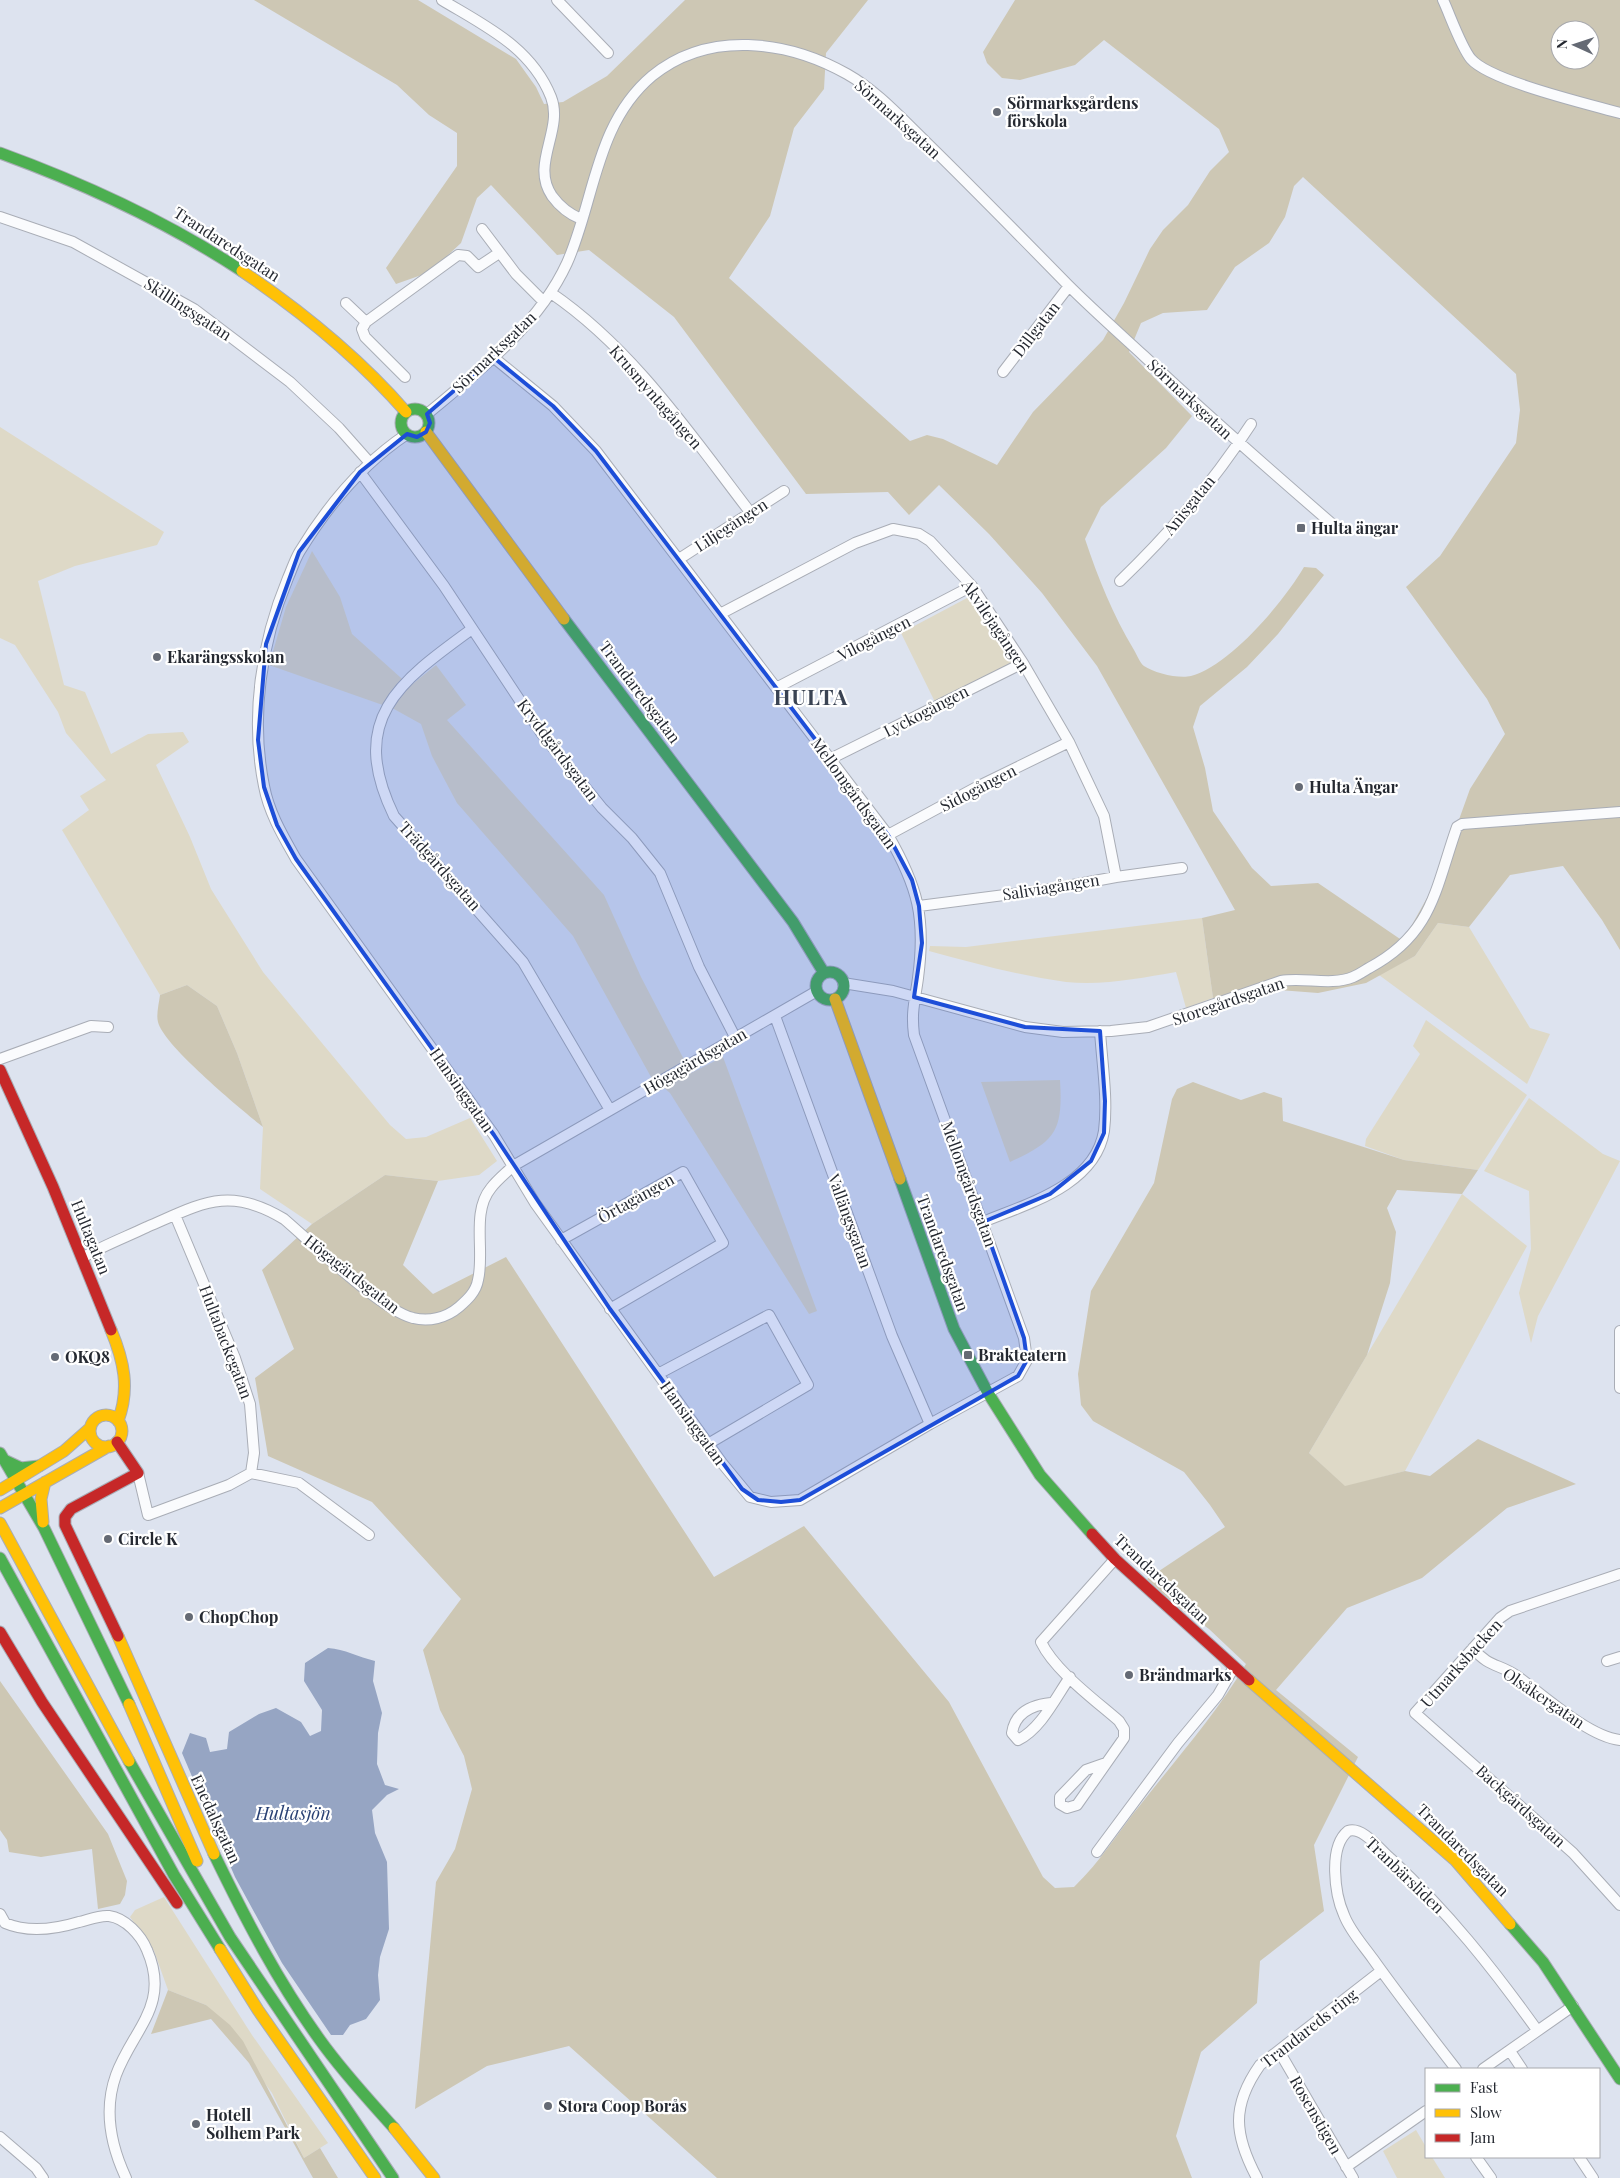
<svg xmlns="http://www.w3.org/2000/svg" width="1620" height="2178" viewBox="0 0 1620 2178" font-family="'Playfair Display',serif">
  <style>
    .green { fill: #ded9c7 }
    .forest { fill: #cdc7b4; fill-rule: evenodd }
    .water { fill: #96a5c3 }
    .lines { fill: none; stroke-linecap: round; stroke-linejoin: round }
    .street-casing { stroke: #a9adb6; stroke-width: 12 }
    .fast-casing { stroke: #a9adb6; stroke-width: 13 }
    .slow-casing { stroke: #a9adb6; stroke-width: 13 }
    .jam-casing { stroke: #a9adb6; stroke-width: 13 }
    .street { stroke: #fafbfd; stroke-width: 10 }
    .fast { stroke: #4caf50; stroke-width: 11 }
    .slow { stroke: #ffc107; stroke-width: 11 }
    .jam { stroke: #c62828; stroke-width: 11 }
    .marked { fill: #1d4ed8; fill-opacity: 0.2; stroke: #1d4ed8; stroke-width: 4; stroke-linejoin: round }
    .poi-dot { fill: #656a74; stroke: #fff; stroke-width: 2 }
    .labels { text-anchor: middle; stroke-width: 4.5; stroke-linejoin: round; paint-order: stroke }
    .poi-label { font-size: 16px; font-weight: bold; fill: #252931; stroke: #fff; text-anchor: start }
    .street-label { font-size: 16px; fill: #252931; stroke: #fff }
    .water-label { font-size: 18px; font-style: italic; fill: #294174; stroke: #fff }
    .district-label { font-size: 21px; font-weight: bold; letter-spacing: 1px; fill: #3a4353; stroke: #fff }
  </style>
  <rect width="100%" height="100%" fill="#dde3ef"/>
  <path class="green" d="M0,427L164,532L157,545L75,566L38,581L64,685L85,692L111,754L148,734L183,732L189,742L156,765L190,837L211,889L263,972L390,1125L406,1139L426,1137L470,1118L497,1161L479,1175L438,1181L385,1175L312,1224L260,1189L263,1127L237,1053L217,1006L187,985L160,995L62,830L89,810L80,796L106,780L66,733L58,712L15,645L0,638Z
    M312,551L340,597L352,634L410,686L436,665L466,705L447,720L604,895L641,977L691,1073L723,1057L817,1311L809,1314L670,1093L651,1077L573,936L457,803L432,756L421,724L394,709L269,665L286,607Z
    M967,598L976,601L1016,662L935,702L901,633Z
    M1202,918L1213,998L1186,1008L1176,972C1140,978 1103,986 1066,982C1020,976 974,963 929,951L930,946L966,947Z
    M1438,923L1469,927L1530,1028L1550,1034L1527,1084L1379,975L1415,956Z
    M1426,1020L1527,1095L1478,1170L1404,1160L1365,1146L1366,1139L1420,1054L1413,1046Z
    M1060,1080C1063,1131 1056,1141 1010,1162L981,1082Z
    M1529,1098L1603,1154L1620,1161L1538,1316L1531,1343L1519,1293L1531,1249L1529,1191L1484,1171Z
    M1462,1194L1527,1246L1405,1471L1345,1487L1309,1453Z
    M164,1897L252,2035L328,2143L304,2158L272,2093L206,2005L168,1990L154,1951L130,1917L135,1910Z
    M1416,2130L1426,2147V2157H1432L1445,2178H1397L1383,2151Z"/>
  <path class="forest" d="M254,0H418L516,59L536,87L544,104L563,102L607,76L685,0H868L826,53L824,89L794,128L770,216L729,278L910,441L927,435L943,439L997,465L1033,412L1103,340L1124,303L1150,249L1163,230L1188,205L1210,171L1229,152L1219,129L1104,40L1075,65L1020,80L1002,78L987,63L983,52L1015,0H1620V950L1602,920L1563,866L1510,875L1469,927L1438,923L1415,956L1366,983L1318,993L1279,990L1213,998L1202,918L1235,910L1097,666L1042,593L989,534L939,485L909,515L888,492L806,494L674,317L589,250L557,255L491,185L477,198L461,243L430,272L396,284L386,268L457,166V133L429,115L397,85ZM1560,30H1590V60H1560ZM1303,177L1516,374L1520,410L1516,443L1440,556L1406,587L1487,699L1505,734L1470,789L1438,878L1403,941L1318,883L1271,886L1252,868L1213,811L1205,768L1193,727L1200,706L1247,667L1278,634L1324,575L1316,568L1304,567C1284,601 1231,665 1191,676C1179,679 1154,673 1144,666C1140,663 1137,655 1134,650C1113,615 1098,578 1085,539L1101,507L1166,448L1192,416L1129,352L1141,323L1163,313L1207,310L1235,267L1269,243L1285,217L1294,186Z
    M187,985L217,1006L237,1053L263,1127C242,1110 163,1045 158,1022C156,1015 159,1003 160,995Z
    M1193,1082L1241,1100L1264,1092L1282,1098L1283,1121L1404,1160L1478,1170L1462,1194L1397,1190L1387,1208L1396,1232L1390,1283L1367,1355L1309,1453L1345,1486L1405,1471L1430,1476L1478,1439L1576,1484L1507,1508L1422,1578L1347,1608L1276,1690L1358,1757L1314,1845L1324,1911L1260,1961L1257,2003L1201,2052L1176,2136L1192,2178H717L569,2046L487,2066L415,2109L436,1882L455,1849L472,1789L464,1756L440,1710L423,1650L461,1599L372,1502L268,1456L255,1378L294,1349L262,1270L312,1224L385,1175L438,1181L403,1265L433,1294L506,1257L714,1577L804,1526L949,1702L1043,1877L1055,1888L1074,1887C1102,1860 1117,1833 1141,1804C1177,1758 1216,1714 1246,1664L1209,1629L1177,1606L1147,1579L1225,1527L1210,1505L1184,1472L1093,1421L1081,1405L1078,1374L1091,1291L1154,1183L1172,1099L1177,1089Z
    M0,1681L108,1834L127,1881L125,1895L120,1904L98,1909L92,1849L41,1857L9,1852L7,1840L0,1830Z
    M168,1990L206,2005L230,2025L243,2041L304,2158L320,2148L338,2178H313L249,2063L211,2019L151,2034Z"/>
  <path class="water" d="M328,1648C345,1649 358,1657 375,1661L373,1681L382,1713L378,1733L377,1764L385,1785L399,1789L387,1795L372,1810L375,1833L387,1862L389,1929L380,1957L378,1975L380,2000L366,2019L350,2025L343,2035H331L282,1963L235,1877L182,1753L190,1733L206,1738L210,1752L227,1749L229,1732L259,1714L276,1708L301,1722L310,1736L321,1731L322,1710L304,1681L305,1663Z"/>
  <g class="lines">
    <g class="street-casing">
      <path id="street" d="M442,0C485,26 531,47 551,97C564,130 530,164 552,196C560,207 569,214 581,219
        M557,0L608,53
        M1443,0C1450,15 1461,47 1471,59C1490,81 1588,104 1620,113
        M0,217L73,242L194,309L290,382L339,428L370,463
        M482,229L516,274L544,302
        M551,293C633,349 690,434 750,512
        M346,303L366,322L362,329L365,337L405,377
        M366,322L458,255L467,256L478,267L499,253
        M1003,372L1069,286
        M427,414C479,371 538,326 567,263C595,200 595,124 652,76C708,30 787,40 847,74C877,91 901,118 926,142C974,189 1021,237 1068,285C1092,309 1118,332 1144,356C1207,415 1272,472 1338,529
        M407,434C362,464 328,505 300,551C295,559 292,569 288,578C261,643 250,717 264,786C269,813 283,836 296,859L494,1135L535,1203L722,1463L750,1497L771,1502L800,1500L930,1424L1018,1376L1027,1360L1024,1338L914,1035C911,1011 915,1001 918,978C926,918 918,887 888,835L596,451L553,406L493,357
        M360,472L444,586L542,734L602,808L632,838L660,873L699,967L735,1037
        M679,559L784,491
        M1120,581C1169,534 1214,481 1251,424
        M720,614L855,543L893,529L919,534L930,541L972,586L1023,663L1069,742L1104,816L1116,877
        M472,629C399,682 347,719 394,816L523,962L610,1110
        M776,688L972,586
        M830,759L1023,663
        M888,835L977,787L1069,742
        M919,906L1051,889L1116,877L1182,868
        M843,983L893,991L1025,1027L1063,1032L1111,1031L1148,1027L1281,981C1304,977 1331,986 1353,977C1358,975 1364,971 1369,968C1433,934 1435,889 1457,827L1462,824L1620,812
        M775,1016L892,1336L930,1424
        M0,1059L91,1026L108,1027
        M175,1215L235,1358L250,1404L254,1453L251,1473
        M983,1222C1026,1204 1095,1186 1104,1131C1108,1099 1102,1063 1100,1031
        M561,1240L683,1172L723,1243L610,1309
        M82,1258C102,1246 126,1237 147,1227C201,1204 228,1185 284,1219C311,1242 382,1311 413,1318C429,1322 446,1318 459,1307C467,1300 476,1292 478,1280C485,1252 471,1212 491,1188C497,1180 506,1173 513,1166L817,991
        M1620,1331V1388
        M658,1374L769,1315L808,1385L708,1444
        M138,1473L148,1515L229,1485L251,1473L299,1483L369,1535
        M1620,1574L1510,1611L1500,1618L1415,1713L1573,1853L1620,1905
        M1473,1648C1489,1668 1498,1663 1517,1676C1543,1695 1589,1737 1620,1740
        M1607,1661L1620,1657
        M1051,1703C1032,1705 1015,1712 1012,1733L1018,1740C1041,1729 1056,1697 1070,1677
        M1106,1763L1086,1770L1060,1797V1804L1067,1808L1077,1805L1124,1738V1729L1119,1721C1095,1700 1055,1671 1041,1642L1115,1559
        M1097,1852L1178,1743L1218,1695L1234,1667
        M0,1914L5,1923C28,1933 56,1929 79,1922C88,1920 99,1915 109,1916C125,1918 141,1935 147,1950C171,2005 133,2029 116,2075C103,2111 111,2146 126,2178
        M1279,2051L1353,2178
        M1510,2051L1522,2069
        M1456,2069C1428,2033 1400,1997 1373,1959C1363,1945 1350,1931 1344,1915C1335,1895 1328,1847 1348,1831C1363,1826 1380,1850 1391,1859C1448,1912 1492,1967 1537,2030
        M1483,2069L1573,2006
        M0,2137L36,2168L43,2178
        M1476,2157L1491,2178
        M1579,2157L1593,2178
        M1346,2167L1426,2111
        M1257,2178C1234,2135 1231,2106 1260,2065L1381,1971"/>
    </g>
    <g class="fast-casing">
      <path id="fast" d="M0,153C85,184 166,221 242,271
        M401 423a14 14 0 1 1 28 0a14 14 0 1 1-28 0Z
        M564,619L793,922L824,973
        M816 986a14 14 0 1 1 28 0a14 14 0 1 1-28 0Z
        M900,1179L954,1329L988,1393L1040,1475L1092,1534
        M0,1453L44,1528L129,1704
        M4,1460L21,1468L39,1466
        M0,1558L174,1875L220,1949
        M129,1761L230,1937L393,2178
        M214,1854C245,1918 278,1982 320,2040C342,2071 368,2099 394,2128
        M1510,1924L1543,1962L1620,2079"/>
    </g>
    <g class="slow-casing">
      <path id="slow" d="M242,271C301,311 359,358 406,412
        M426,432L564,619
        M835,999L900,1179
        M111,1330C124,1361 130,1389 118,1421
        M90 1431a16 16 0 1 1 32 0a16 16 0 1 1-32 0Z
        M0,1490L64,1451L90,1428
        M0,1508L109,1446
        M43,1522L41,1499L45,1482
        M0,1523L129,1761
        M118,1636L214,1854
        M1249,1680L1455,1860L1510,1924
        M129,1704L197,1861
        M220,1949L258,2010L375,2178
        M394,2128L434,2178"/>
    </g>
    <g class="jam-casing">
      <path id="jam" d="M0,1070L53,1187L111,1330
        M117,1442L138,1473L71,1509L65,1517V1525L118,1636
        M1092,1534L1115,1559L1249,1680
        M0,1632L42,1702L177,1903"/>
    </g>
    <use href="#street" class="street"/>
    <use href="#fast" class="fast"/>
    <use href="#slow" class="slow"/>
    <use href="#jam" class="jam"/>
  </g>
  <path class="marked" d="M493,357L553,406L596,451L888,835L912,880L919,906L922,943L914,997L1025,1027L1100,1031L1105,1101L1104,1133L1091,1161L1050,1194L983,1222L1024,1338L1027,1360L1018,1376L800,1500L781,1502L758,1500L742,1489L610,1309L494,1135L296,859L277,825L264,787L258,740L266,644L299,552L360,472L407,434L417,437L426,432L430,423L427,414Z"/>
  <g class="poi-dot">
    <circle cx="997" cy="112" r="5"/>
    <rect x="1296" y="523" width="10" height="10" rx="2.5"/>
    <circle cx="157" cy="657" r="5"/>
    <circle cx="1299" cy="787" r="5"/>
    <rect x="963" y="1350" width="10" height="10" rx="2.5"/>
    <circle cx="55" cy="1357" r="5"/>
    <circle cx="108" cy="1539" r="5"/>
    <circle cx="189" cy="1617" r="5"/>
    <circle cx="1129" cy="1675" r="5"/>
    <circle cx="548" cy="2106" r="5"/>
    <circle cx="196" cy="2124" r="5"/>
  </g>
  <g class="labels">
    <g class="poi-label">
      <text x="1007" y="109">Sörmarksgårdens<tspan x="1007" dy="18">förskola</tspan></text>
      <text x="1311" y="534">Hulta ängar</text>
      <text x="167" y="663">Ekarängsskolan</text>
      <text x="1309" y="793">Hulta Ängar</text>
      <text x="978" y="1361">Brakteatern</text>
      <text x="65" y="1363">OKQ8</text>
      <text x="118" y="1545">Circle K</text>
      <text x="199" y="1623">ChopChop</text>
      <text x="1139" y="1681">Brändmarks</text>
      <text x="558" y="2112">Stora Coop Borås</text>
      <text x="206" y="2121">Hotell<tspan x="206" dy="18">Solhem Park</tspan></text>
    </g>
    <g class="street-label">
      <text transform="translate(898 119) rotate(42)" y="6">Sörmarksgatan</text>
      <text transform="translate(227 244) rotate(33)" y="6">Trandaredsgatan</text>
      <text transform="translate(188 309) rotate(33)" y="6">Skillingsgatan</text>
      <text transform="translate(1036 329) rotate(-52)" y="6">Dillgatan</text>
      <text transform="translate(494 352) rotate(-44)" y="6">Sörmarksgatan</text>
      <text transform="translate(656 397) rotate(49)" y="6">Krusmyntagången</text>
      <text transform="translate(1190 399) rotate(43)" y="6">Sörmarksgatan</text>
      <text transform="translate(1189 505) rotate(-51)" y="6">Anisgatan</text>
      <text transform="translate(731 525) rotate(-33)" y="6">Liljegången</text>
      <text transform="translate(996 626) rotate(56)" y="6">Akvilejagången</text>
      <text transform="translate(874 638) rotate(-27)" y="6">Vilogången</text>
      <text transform="translate(640 692) rotate(53)" y="6">Trandaredsgatan</text>
      <text transform="translate(926 711) rotate(-27)" y="6">Lyckogången</text>
      <text transform="translate(558 750) rotate(53)" y="6">Kryddgårdsgatan</text>
      <text transform="translate(978 788) rotate(-27)" y="6">Sidogången</text>
      <text transform="translate(854 793) rotate(54)" y="6">Mellomgårdsgatan</text>
      <text transform="translate(440 866) rotate(48)" y="6">Trädgårdsgatan</text>
      <text transform="translate(1051 887) rotate(-9)" y="6">Saliviagången</text>
      <text transform="translate(1228 1001) rotate(-19)" y="6">Storegårdsgatan</text>
      <text transform="translate(695 1061) rotate(-30)" y="6">Högagärdsgatan</text>
      <text transform="translate(462 1090) rotate(55)" y="6">Hansinggatan</text>
      <text transform="translate(969 1184) rotate(70)" y="6">Mellomgårdsgatan</text>
      <text transform="translate(636 1198) rotate(-29)" y="6">Örtagången</text>
      <text transform="translate(850 1221) rotate(70)" y="6">Vallängsgatan</text>
      <text transform="translate(91 1237) rotate(68)" y="6">Hultagatan</text>
      <text transform="translate(943 1253) rotate(70)" y="6">Trandaredsgatan</text>
      <text transform="translate(352 1274) rotate(38)" y="6">Högagärdsgatan</text>
      <text transform="translate(226 1342) rotate(69)" y="6">Hultabackegatan</text>
      <text transform="translate(693 1423) rotate(54)" y="6">Hansinggatan</text>
      <text transform="translate(1162 1579) rotate(43)" y="6">Trandaredsgatan</text>
      <text transform="translate(1461 1663) rotate(-48)" y="6">Utmarksbacken</text>
      <text transform="translate(1544 1698) rotate(34)" y="6">Olsåkergatan</text>
      <text transform="translate(1521 1806) rotate(42)" y="6">Backgårdsgatan</text>
      <text transform="translate(216 1819) rotate(65)" y="6">Enedalsgatan</text>
      <text transform="translate(1463 1850) rotate(45)" y="6">Trandaredsgatan</text>
      <text transform="translate(1405 1875) rotate(44)" y="6">Tranbärsliden</text>
      <text transform="translate(1309 2028) rotate(-38)" y="6">Trandareds ring</text>
      <text transform="translate(1316 2115) rotate(60)" y="6">Rosenstigen</text>
    </g>
    <g class="water-label">
      <text x="293" y="1820">Hultasjön</text>
    </g>
    <g class="district-label">
      <text x="811" y="705">HULTA</text>
    </g>
  </g>
  <rect x="1425" y="2068" width="175" height="90" fill="#ffffff" stroke="#a8a9ad"/>
  <rect x="1435" y="2084" width="25" height="8" fill="#4caf50" stroke="#a8a9ad"/>
  <text x="1470" y="2093" font-size="15" fill="#252931">Fast</text>
  <rect x="1435" y="2109" width="25" height="8" fill="#ffc107" stroke="#a8a9ad"/>
  <text x="1470" y="2118" font-size="15" fill="#252931">Slow</text>
  <rect x="1435" y="2134" width="25" height="8" fill="#c62828" stroke="#a8a9ad"/>
  <text x="1470" y="2143" font-size="15" fill="#252931">Jam</text>
  <g transform="translate(1575 45) rotate(273)"><circle r="24" fill="#ffffff" stroke="#a8a9ad"/>
  <path d="M0-4L9 19L0 12L-9 19Z" fill="#656a74"/>
  <text y="-8" font-size="14" font-weight="bold" text-anchor="middle" fill="#252931">N</text>
  </g>
</svg>
